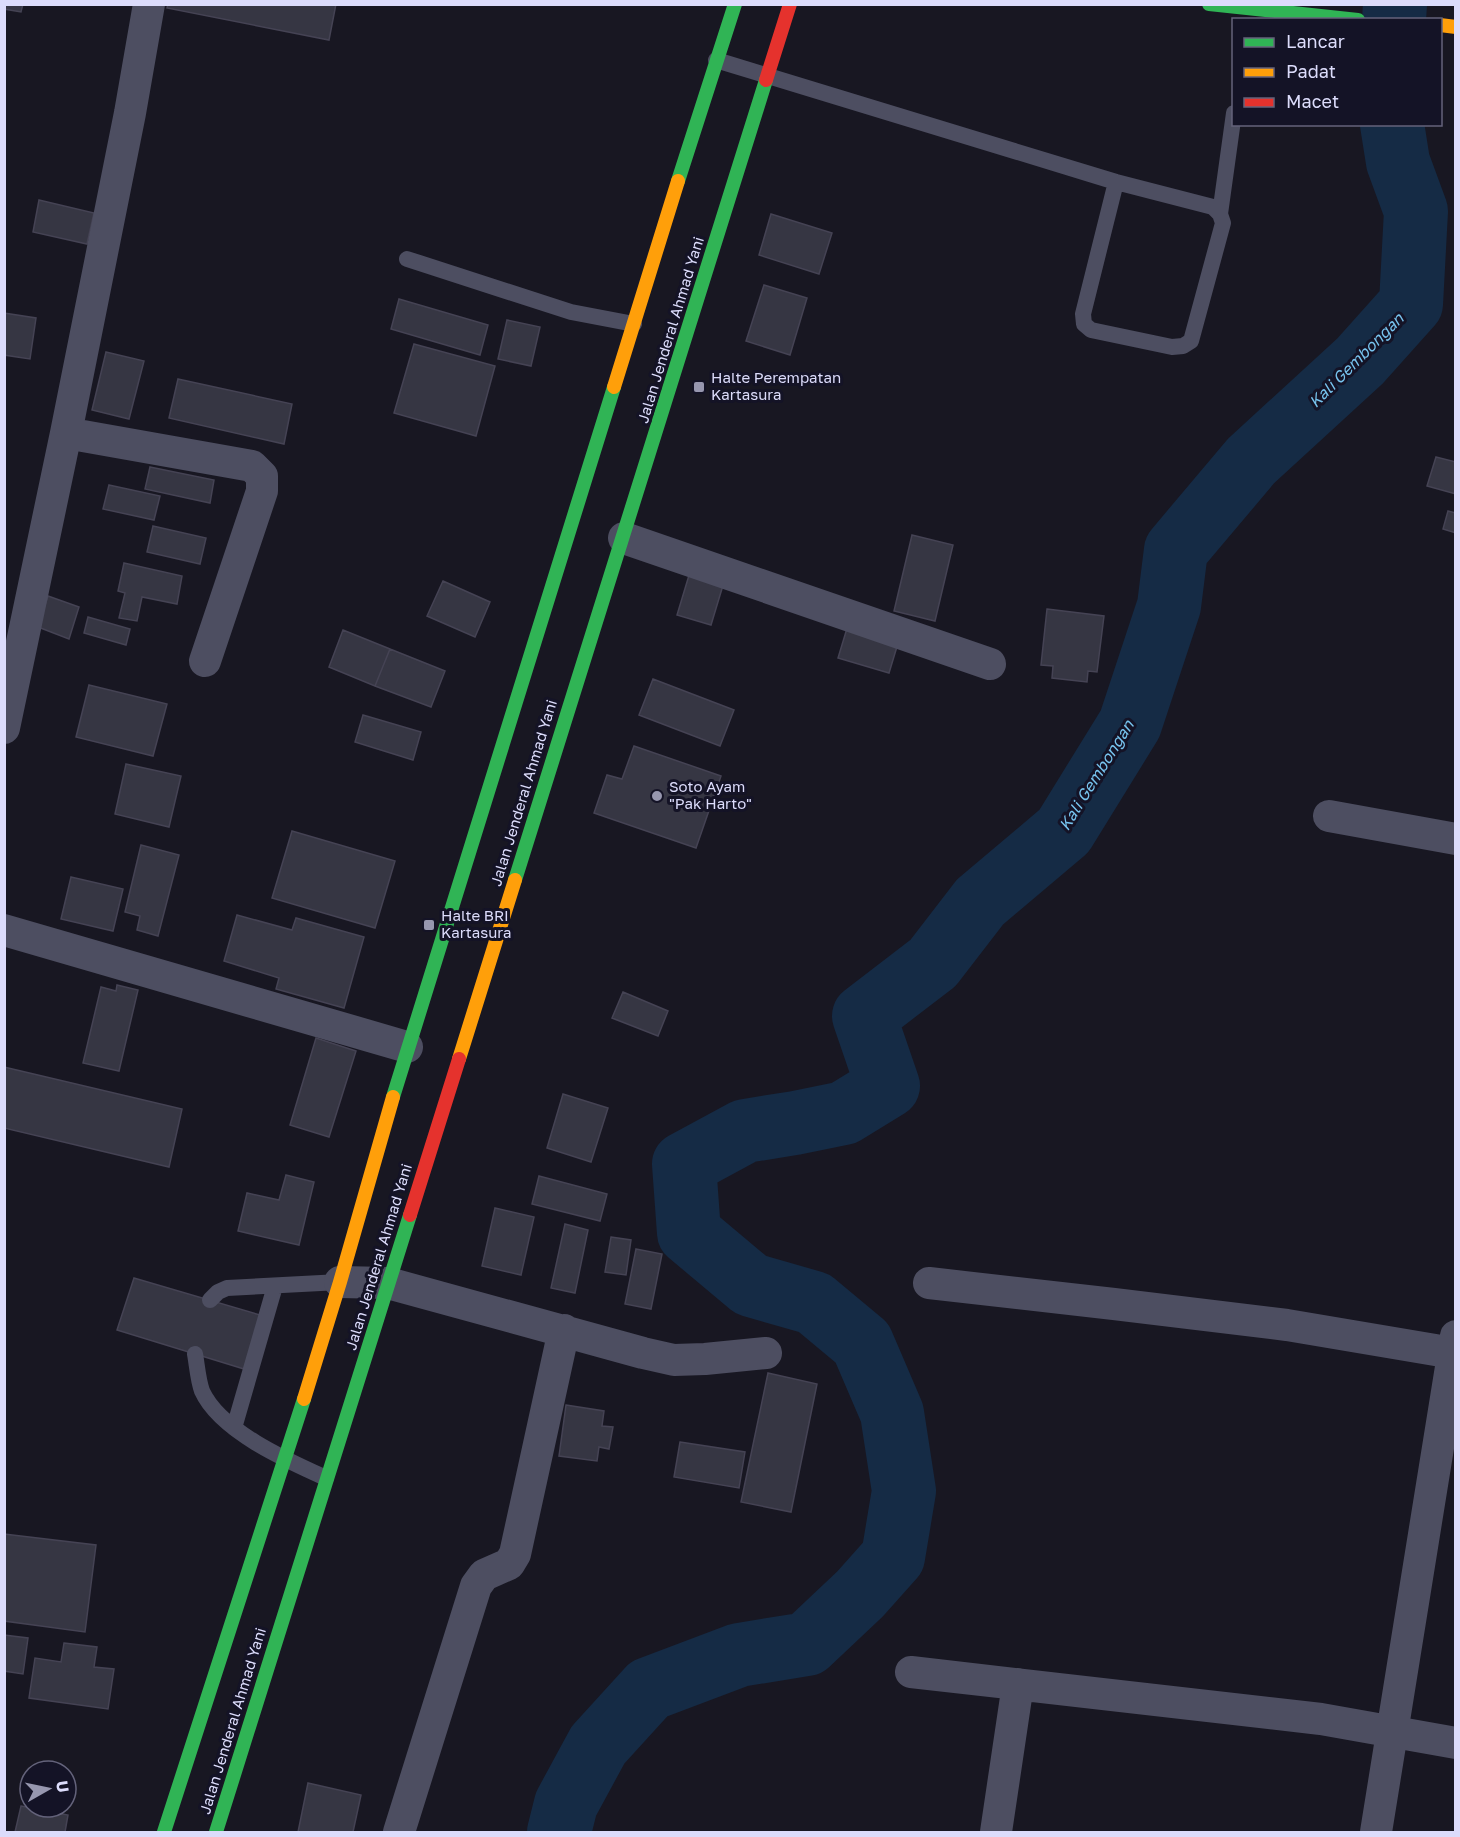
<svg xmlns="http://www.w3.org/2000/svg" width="1460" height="1837" viewBox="0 0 1460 1837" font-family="'Golos Text',sans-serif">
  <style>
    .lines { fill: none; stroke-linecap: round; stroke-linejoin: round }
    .river { stroke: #152b45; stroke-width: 64 }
    .building { fill: #363643; stroke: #454354; stroke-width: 1.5 }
    .lane { stroke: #4d4e61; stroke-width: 16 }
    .street { stroke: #4d4e61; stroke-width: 32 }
    .fast { stroke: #30b455; stroke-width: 14 }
    .slow { stroke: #ff9f0a; stroke-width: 14 }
    .jam { stroke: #e5322d; stroke-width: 14 }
    .poi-dot { fill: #9797af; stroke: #141326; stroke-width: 2 }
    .labels { text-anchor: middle; stroke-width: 6; stroke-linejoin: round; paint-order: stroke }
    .street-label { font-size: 15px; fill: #dcdcfb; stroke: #141326 }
    .poi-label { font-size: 15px; fill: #dcdcfb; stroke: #141326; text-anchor: start }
    .water-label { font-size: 16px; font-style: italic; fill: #77c3ee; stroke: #141326 }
  </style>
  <rect width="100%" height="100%" fill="#181722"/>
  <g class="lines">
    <path class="river" d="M1394,20L1395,4
      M559,1832L566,1804L598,1745L649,1689L739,1655L807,1644L860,1594L893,1557L904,1491L892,1413L862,1343L814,1303L751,1285L689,1233L684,1164L745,1131L795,1123L844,1113L888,1086L864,1016L933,963L980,902L1064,831L1130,724L1169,606L1176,550L1251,461L1360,361L1411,304L1416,211L1398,162L1392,124"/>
  </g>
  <path class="building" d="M4,4H23L21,12L4,9Z
    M168,4H336L329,40L167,8Z
    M39,200L94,213L87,244L33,232Z
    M771,214L832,233L819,274L759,255Z
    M764,285L807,298L790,355L746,341Z
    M399,299L488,325L480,355L391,329Z
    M4,313L36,318L30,359L4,355Z
    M507,320L540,327L531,366L498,359Z
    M414,344L495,366L476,436L394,413Z
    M106,352L144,361L129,419L92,410Z
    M178,379L292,404L284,444L169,418Z
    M1436,457L1456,462V494L1427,486Z
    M150,467L214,480L210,503L145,489Z
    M109,485L160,496L154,520L103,509Z
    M1448,511L1456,513V533L1443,529Z
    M153,526L206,538L200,564L147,552Z
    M912,535L953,545L935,621L894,611Z
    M124,563L182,576L177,604L142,597L137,621L119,618L125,593L118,591Z
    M690,572L724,582L711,625L677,615Z
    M443,581L490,602L475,637L427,616Z
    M48,596L79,607L69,639L38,627Z
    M1047,609L1104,616L1097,672L1088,671L1087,682L1052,678L1053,666L1041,665Z
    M88,617L130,629L126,645L84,633Z
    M848,625L899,640L889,673L838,658Z
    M343,630L390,649L375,686L329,667Z
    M390,649L445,671L431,707L375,686Z
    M653,679L734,710L720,746L639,715Z
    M89,685L167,704L153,756L76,737Z
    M363,715L421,732L413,760L355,742Z
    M634,746L721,776L696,848L594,813L607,775L622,779Z
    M126,764L181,776L169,827L115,814Z
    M292,831L395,861L375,928L272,898Z
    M141,845L179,855L158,936L137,930L140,916L125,912Z
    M71,877L123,889L113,931L61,919Z
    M237,915L292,930L296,918L364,937L344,1008L276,989L279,978L224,961Z
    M117,985L138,990L119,1071L83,1063L101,987L116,991Z
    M623,992L668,1011L658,1036L612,1018Z
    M316,1038L356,1051L329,1137L290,1125Z
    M4,1067L182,1109L169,1167L4,1128Z
    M563,1094L608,1108L591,1162L547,1148Z
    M286,1175L314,1182L299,1245L238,1231L247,1193L279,1200Z
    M539,1176L607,1194L600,1221L532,1204Z
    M495,1208L534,1217L521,1275L482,1266Z
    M565,1224L588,1230L575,1293L551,1288Z
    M611,1237L631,1240L626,1275L605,1272Z
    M636,1249L662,1254L651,1309L625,1304Z
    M134,1278L260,1315L244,1369L117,1330Z
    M768,1373L817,1384L791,1512L741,1502Z
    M566,1405L604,1411L602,1426L613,1427L609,1449L599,1447L597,1461L559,1456Z
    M680,1442L745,1452L739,1488L674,1477Z
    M4,1534L96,1545L85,1632L4,1621Z
    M4,1635L28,1638L23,1674L4,1671Z
    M64,1643L97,1647L94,1667L114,1669L108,1709L29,1698L35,1658L61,1662Z
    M308,1783L361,1795L353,1832H298Z
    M21,1806L68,1815L65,1832H15Z"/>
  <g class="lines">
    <path class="lane" d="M716,60L1116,182L1213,207L1220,214
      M1116,182L1083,314L1084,324L1091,330L1172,347L1183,346L1191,341L1223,223L1220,214L1234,113
      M407,259L571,312L634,324
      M210,1300L218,1292L227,1288L340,1282
      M195,1354C197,1365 198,1380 202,1391C220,1431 288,1461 326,1478
      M234,1428L275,1286"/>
    <path class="street" d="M66,433L252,466L262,476V491L205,661
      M624,538L990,664
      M4,728L66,433L130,113L149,4
      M1329,816L1456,839
      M4,930L407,1047
      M340,1282L388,1283L643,1353L674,1360L705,1359L766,1353
      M929,1283L1114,1304L1287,1325L1453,1353
      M911,1672L1321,1719L1456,1743
      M399,1832L476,1586L484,1575L509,1564L515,1554L564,1330
      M996,1832L1018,1684
      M1376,1832L1456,1336"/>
    <path class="fast" d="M1209,4L1358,20
      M678,181L735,4
      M515,880L766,80
      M393,1097L614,387
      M164,1832L304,1399
      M216,1832L410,1215"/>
    <path class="slow" d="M1440,25L1456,27
      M614,387L678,181
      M459,1059L515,880
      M304,1399L340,1282L393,1097"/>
    <path class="jam" d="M766,80L790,4
      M410,1215L459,1059"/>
  </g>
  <g class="poi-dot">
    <rect x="693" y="381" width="12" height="12" rx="3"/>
    <circle cx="657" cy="796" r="6"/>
    <rect x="423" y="919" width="12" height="12" rx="3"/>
  </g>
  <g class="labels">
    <g class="street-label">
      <text transform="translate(671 330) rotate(-73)" y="5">Jalan Jenderal Ahmad Yani</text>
      <text transform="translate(524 793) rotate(-73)" y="5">Jalan Jenderal Ahmad Yani</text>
      <text transform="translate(379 1257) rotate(-73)" y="5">Jalan Jenderal Ahmad Yani</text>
      <text transform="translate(233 1721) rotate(-73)" y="5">Jalan Jenderal Ahmad Yani</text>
    </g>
    <g class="poi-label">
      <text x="711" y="383">Halte Perempatan<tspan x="711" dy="17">Kartasura</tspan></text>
      <text x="669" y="792">Soto Ayam<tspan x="669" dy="17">"Pak Harto"</tspan></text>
      <text x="441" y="921">Halte BRI<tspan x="441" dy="17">Kartasura</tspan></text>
    </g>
    <g class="water-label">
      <text transform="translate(1356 360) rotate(-45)" y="6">Kali Gembongan</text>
      <text transform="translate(1096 775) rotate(-58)" y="6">Kali Gembongan</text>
    </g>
  </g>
  <rect width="1460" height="1837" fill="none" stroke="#dcdcfb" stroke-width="12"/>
  <rect x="1232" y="18" width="210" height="108" fill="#141326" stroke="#64637b" stroke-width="1.5"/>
  <rect x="1244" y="38" width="30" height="9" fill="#30b455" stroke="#64637b" stroke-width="1.5"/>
  <text x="1286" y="48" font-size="18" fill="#dcdcfb">Lancar</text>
  <rect x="1244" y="68" width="30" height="9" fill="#ff9f0a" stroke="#64637b" stroke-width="1.5"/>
  <text x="1286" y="78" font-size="18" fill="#dcdcfb">Padat</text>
  <rect x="1244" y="98" width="30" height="9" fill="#e5322d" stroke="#64637b" stroke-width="1.5"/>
  <text x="1286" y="108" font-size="18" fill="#dcdcfb">Macet</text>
  <g transform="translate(48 1789) rotate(81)"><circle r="28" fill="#141326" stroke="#64637b" stroke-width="1.5"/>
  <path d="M0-4.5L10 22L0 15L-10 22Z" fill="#9797af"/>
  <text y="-9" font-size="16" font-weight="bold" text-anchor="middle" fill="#dcdcfb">U</text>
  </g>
</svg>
